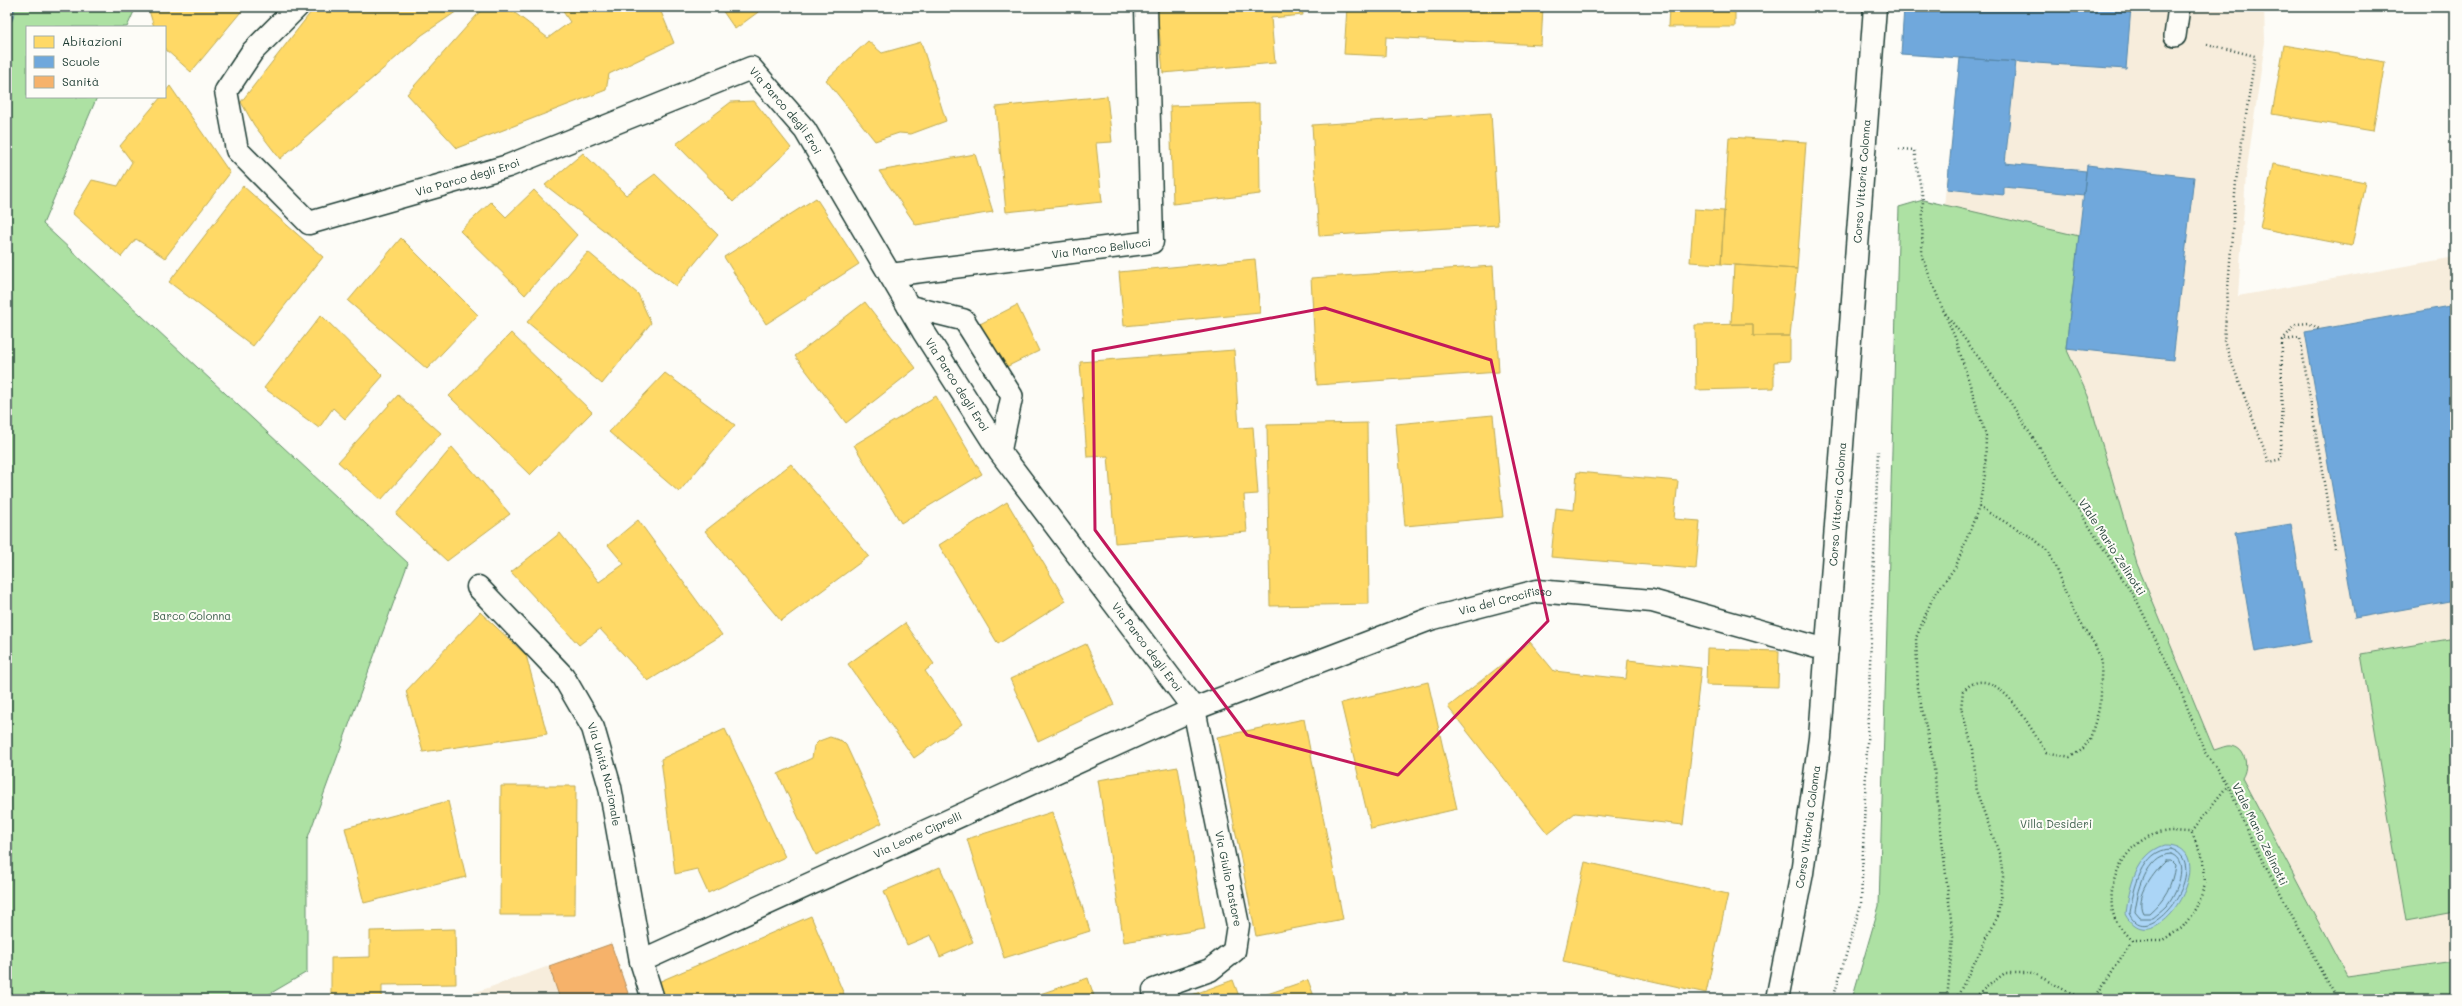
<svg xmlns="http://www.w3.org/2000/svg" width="2462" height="1006" viewBox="0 0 2462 1006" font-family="Mali,sans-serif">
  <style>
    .built { fill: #f7eddc }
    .green { fill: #ade1a3; stroke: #668f6c }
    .water { fill: #abd5f6; stroke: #7398a8 }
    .homes { fill: #ffd966; stroke: #bcaa57 }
    .schools { fill: #6fa8dc; stroke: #5788aa }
    .health { fill: #f6b26b; stroke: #b68f5a }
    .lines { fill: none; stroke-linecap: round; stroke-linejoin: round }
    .shore { stroke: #577a82; stroke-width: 1 }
    .stream { stroke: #7398a8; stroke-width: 13 }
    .service-casing { stroke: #1f3d34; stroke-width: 24 }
    .minor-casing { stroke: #1f3d34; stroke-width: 25 }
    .secondary-casing { stroke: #1f3d34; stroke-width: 25 }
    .path { stroke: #1f3d34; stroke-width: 2.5; stroke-dasharray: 1 3; stroke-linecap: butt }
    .service { stroke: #fdfcf7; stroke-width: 21 }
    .minor { stroke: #fdfcf7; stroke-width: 22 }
    .secondary { stroke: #fdfcf7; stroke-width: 22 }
    .marked { fill: none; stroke: #c2185b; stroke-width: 3; stroke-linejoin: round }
    .labels { text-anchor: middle; stroke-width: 4; stroke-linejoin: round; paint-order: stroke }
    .street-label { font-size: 11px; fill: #1f3d34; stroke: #fdfcf7 }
    .park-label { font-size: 11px; fill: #3b5e4a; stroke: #fdfcf7 }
  </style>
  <rect width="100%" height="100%" fill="#fdfcf7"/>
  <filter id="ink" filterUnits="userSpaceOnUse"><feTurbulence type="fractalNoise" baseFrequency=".025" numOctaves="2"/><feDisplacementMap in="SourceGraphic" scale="8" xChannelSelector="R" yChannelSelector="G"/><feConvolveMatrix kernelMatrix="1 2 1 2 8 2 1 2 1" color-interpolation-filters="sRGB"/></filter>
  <g filter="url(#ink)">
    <path class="built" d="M1904,7H2264L2265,42L2246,175L2238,296L2455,257V961L2347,976L2242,778L2245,773L2220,748L2214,750L2137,564L2088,396L2066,348L2079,236L1944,205L1960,58L1901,54Z
      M611,944L630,999H457L549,966Z"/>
    <path class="green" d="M7,7H136L127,27H27V97H97L43,224L408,563L307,840V972L261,999H7Z
      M1923,200L2079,236L2066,348L2088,396L2137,564L2214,750C2218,749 2222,747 2227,746C2245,744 2250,766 2242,778L2347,976L2455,961V999H1852L1879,906L1899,207Z
      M2455,638V912L2406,921L2361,654Z"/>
    <path class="water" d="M2165,845C2228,844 2155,970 2126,914C2129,888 2136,854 2165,845Z"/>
    <path class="homes" d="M148,7H245L191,72L165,49V27H154Z
      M315,7H463L422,35L280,159L254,125L241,102Z
      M484,7H507L548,38L570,22L560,7H659L674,43L609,74L606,90L457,148L407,94Z
      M720,7H765L735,29Z
      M1157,7H1302L1303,15L1271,18L1275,63L1163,73Z
      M1347,7H1543L1541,45L1386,37L1385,56L1344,54Z
      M1669,7H1735V27H1668Z
      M868,41L882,53L921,42L946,121L911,134L899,133L875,141L826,80Z
      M2284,45L2385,62L2373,131L2272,114Z
      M170,86L230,173L165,258L136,239L121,257L72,213L92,180L118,186L132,162L120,146L161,97H165V92Z
      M1107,96L1112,142L1096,143L1102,202L1006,212L996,107Z
      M754,101L791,148L733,202L676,144L731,102Z
      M1259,103L1260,194L1173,204L1170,106Z
      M1491,113L1498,225L1319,236L1312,125Z
      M1729,137L1806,142L1797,269L1721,264Z
      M583,153L626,195L655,174L718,235L676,286L545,185Z
      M975,154L993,212L916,225L879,171Z
      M2273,164L2365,182L2352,246L2260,228Z
      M243,186L323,257L253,346L169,282Z
      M534,190L577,235L525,295L460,231L491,202L506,217Z
      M816,198L859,264L766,324L724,257Z
      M1694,209L1724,211L1721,264L1690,262Z
      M401,238L478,315L427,369L348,301Z
      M588,252L638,294L651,323L602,384L527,322Z
      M1255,259L1260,313L1124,326L1119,272Z
      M1734,265L1797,269L1790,336H1753V324H1731Z
      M1493,266L1499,372L1317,385L1311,278Z
      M865,302L916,368L846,423L795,356Z
      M1017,305L1039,351L1002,369L980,324Z
      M321,315L383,376L345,419L333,408L319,428L264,388Z
      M1753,324V336H1790V361L1774,362V388L1696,390L1695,325Z
      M511,333L592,412L530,475L449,396Z
      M1234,350L1239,428L1253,427L1258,494L1244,495L1247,532L1115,543L1108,456L1087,457L1080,362Z
      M665,373L735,425L679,492L609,432Z
      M398,395L441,433L381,500L338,462Z
      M936,396L982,474L901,523L854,445Z
      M1493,415L1503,517L1405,526L1396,424Z
      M1367,423L1369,604L1270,606L1267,425Z
      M452,447L510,514L447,561L396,514Z
      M791,464L869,556L781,621L705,531Z
      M1577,472L1678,481L1674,519L1700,521L1696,569L1551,557L1556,508L1574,510Z
      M1007,502L1066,601L998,644L939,545Z
      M638,520L722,635L648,681L600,629L579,645L511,572L560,533L599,582L624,564L608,545Z
      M480,612L526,655L547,734L423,752L406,691Z
      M905,623L934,664L925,671L962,724L914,758L848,664Z
      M1530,642L1554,671L1626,679L1628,660L1701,668L1683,825L1575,813L1548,834L1448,707Z
      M1086,644L1114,705L1038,741L1010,679Z
      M1707,649L1779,651L1778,687L1706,685Z
      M1428,682L1457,809L1371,829L1341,703Z
      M1304,719L1343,919L1256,936L1217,737Z
      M725,729L785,857L708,893L697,869L675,874L661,759Z
      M830,737L842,741L846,745L882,823L816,855L778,774L812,758L814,746L819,741Z
      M1178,767L1205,929L1124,942L1098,780Z
      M501,786H576L575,915H500Z
      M448,801L466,877L364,903L345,828Z
      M1052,812L1090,931L1004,958L967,839Z
      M1585,862L1728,894L1706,993L1563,961Z
      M940,867L973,942L940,957L931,935L907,945L884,891Z
      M811,916L846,999H663L656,983Z
      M455,929L456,984L382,985V999H331V958L370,957V931Z
      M1088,978L1095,999H1025Z
      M1233,980L1240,999H1181Z
      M1308,980L1315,999H1253Z"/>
    <path class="schools" d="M1904,7H2131L2126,69L1901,54Z
      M1960,58L2016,62L2005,163L2086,171L2084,195L2004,187V195L1947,189Z
      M2087,165L2194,177L2173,360L2066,348Z
      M2455,305V600L2355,618L2305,332Z
      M2291,524L2311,642L2255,652L2235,533Z"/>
    <path class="health" d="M611,944L630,999H560L549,966Z"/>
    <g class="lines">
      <path class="shore" d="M2171,849C2216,863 2147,957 2130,913C2133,890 2142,849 2171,849Z
        M2171,854C2191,861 2176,895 2166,906C2162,910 2157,914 2152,918H2140L2135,912C2137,894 2146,854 2171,854Z
        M2166,861H2171L2175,865C2172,886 2165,899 2149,913H2143C2134,897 2155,871 2166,861Z"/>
      <path class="stream" d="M7,17L9,7"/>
      <g class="service-casing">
        <path id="service" d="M2175,36L2179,7
          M908,306L964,320L1012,396L1000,452"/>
      </g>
      <g class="minor-casing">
        <g id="minor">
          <path id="s1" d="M297,7L252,52L226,91L237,150L309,223L508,166L751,68L805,130L923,331L1000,452L1194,709L1238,925L1234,951L1210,970L1154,990L1155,999"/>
          <path id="s2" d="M890,275L1152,242L1146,7"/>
          <path id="s3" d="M478,587L563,676L593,728L610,787L641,961L653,999"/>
          <path id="s4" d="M641,961L1194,709L1430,619L1537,591L1652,601L1827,650"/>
        </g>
      </g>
      <g class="secondary-casing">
        <g id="secondary">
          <path id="s5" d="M1777,999L1802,873L1820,738L1875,7"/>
        </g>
      </g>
      <path class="path" d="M2207,44L2255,56L2236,181L2224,342L2269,462L2281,459L2282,340L2300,338L2335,549
        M1899,149L1914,150L1923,200L1922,257L1943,310L2000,386L2138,603L2183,696L2204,751L2228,785L2253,843L2337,999
        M1945,314L1956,340L1986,436L1985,475L1979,507L1956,566L1933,597L1916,638L1918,690L1933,760L1953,937L1947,999
        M2282,340L2297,324L2309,323L2319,329
        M2191,832L2228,785
        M2132,941C2127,935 2118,927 2115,919C2102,885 2126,838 2163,832C2172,830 2182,832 2191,832
        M2132,941H2161L2182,928L2197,908L2205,885L2204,860L2191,832
        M1833,999L1861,904L1878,451
        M1956,999L1998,916L2003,877L2000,856L1977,793L1973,749L1961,708L1963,691C1996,656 2031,731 2046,752L2070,757L2082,750L2090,739L2099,709L2102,662L2095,645L2073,611L2049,552L2033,538L1979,507
        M1971,999L2005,973H2033L2082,999
        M2094,999L2132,941"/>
      <use href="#service" class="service"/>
      <use href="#minor" class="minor"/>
      <use href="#secondary" class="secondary"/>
    </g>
  </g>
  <path class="marked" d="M1325,308L1491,360L1548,621L1398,775L1247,735L1095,530L1093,351Z"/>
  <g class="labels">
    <g class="street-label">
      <text dy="4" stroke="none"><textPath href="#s1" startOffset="797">Via Parco degli Eroi</textPath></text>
      <text dy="4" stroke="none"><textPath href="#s1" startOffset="438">Via Parco degli Eroi</textPath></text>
      <text dy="4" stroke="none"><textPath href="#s5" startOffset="823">Corso Vittoria Colonna</textPath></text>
      <text dy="4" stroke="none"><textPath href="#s2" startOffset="213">Via Marco Bellucci</textPath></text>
      <text dy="4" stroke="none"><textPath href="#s1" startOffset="1121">Via Parco degli Eroi</textPath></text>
      <text dy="4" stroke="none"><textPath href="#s5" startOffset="499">Corso Vittoria Colonna</textPath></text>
      <text transform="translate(2112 547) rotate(57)" y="4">VIale Mario Zelinotti</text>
      <text dy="4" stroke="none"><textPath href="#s4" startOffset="938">Via del Crocifisso</textPath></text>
      <text dy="4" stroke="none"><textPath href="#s1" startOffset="1445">Via Parco degli Eroi</textPath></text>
      <text dy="4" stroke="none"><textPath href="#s3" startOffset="231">Via Unità Nazionale</textPath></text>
      <text dy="4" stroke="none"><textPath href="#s5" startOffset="175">Corso Vittoria Colonna</textPath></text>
      <text transform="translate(2260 834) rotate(64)" y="4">VIale Mario Zelinotti</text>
      <text dy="4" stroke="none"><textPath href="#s4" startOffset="304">Via Leone Ciprelli</textPath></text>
      <text dy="4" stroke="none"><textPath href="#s1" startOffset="1696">Via Giulio Pastore</textPath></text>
    </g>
    <g class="park-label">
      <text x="192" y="620">Barco Colonna</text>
      <text x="2056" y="828">Villa Desideri</text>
    </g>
  </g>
  <rect width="2462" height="1006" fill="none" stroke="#fdfcf7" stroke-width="24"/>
  <rect x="12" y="12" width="2438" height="982" fill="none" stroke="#1f3d34" stroke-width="1.5" filter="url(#ink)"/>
  <rect x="26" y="26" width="140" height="72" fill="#fdfcf7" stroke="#a4b0a9"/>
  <rect x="34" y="36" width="20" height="12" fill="#ffd966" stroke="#a4b0a9"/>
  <text x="62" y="46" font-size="12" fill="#1f3d34">Abitazioni</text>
  <rect x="34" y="56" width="20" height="12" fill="#6fa8dc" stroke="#a4b0a9"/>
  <text x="62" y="66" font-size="12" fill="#1f3d34">Scuole</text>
  <rect x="34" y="76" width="20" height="12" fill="#f6b26b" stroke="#a4b0a9"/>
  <text x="62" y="86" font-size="12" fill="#1f3d34">Sanità</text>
</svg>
